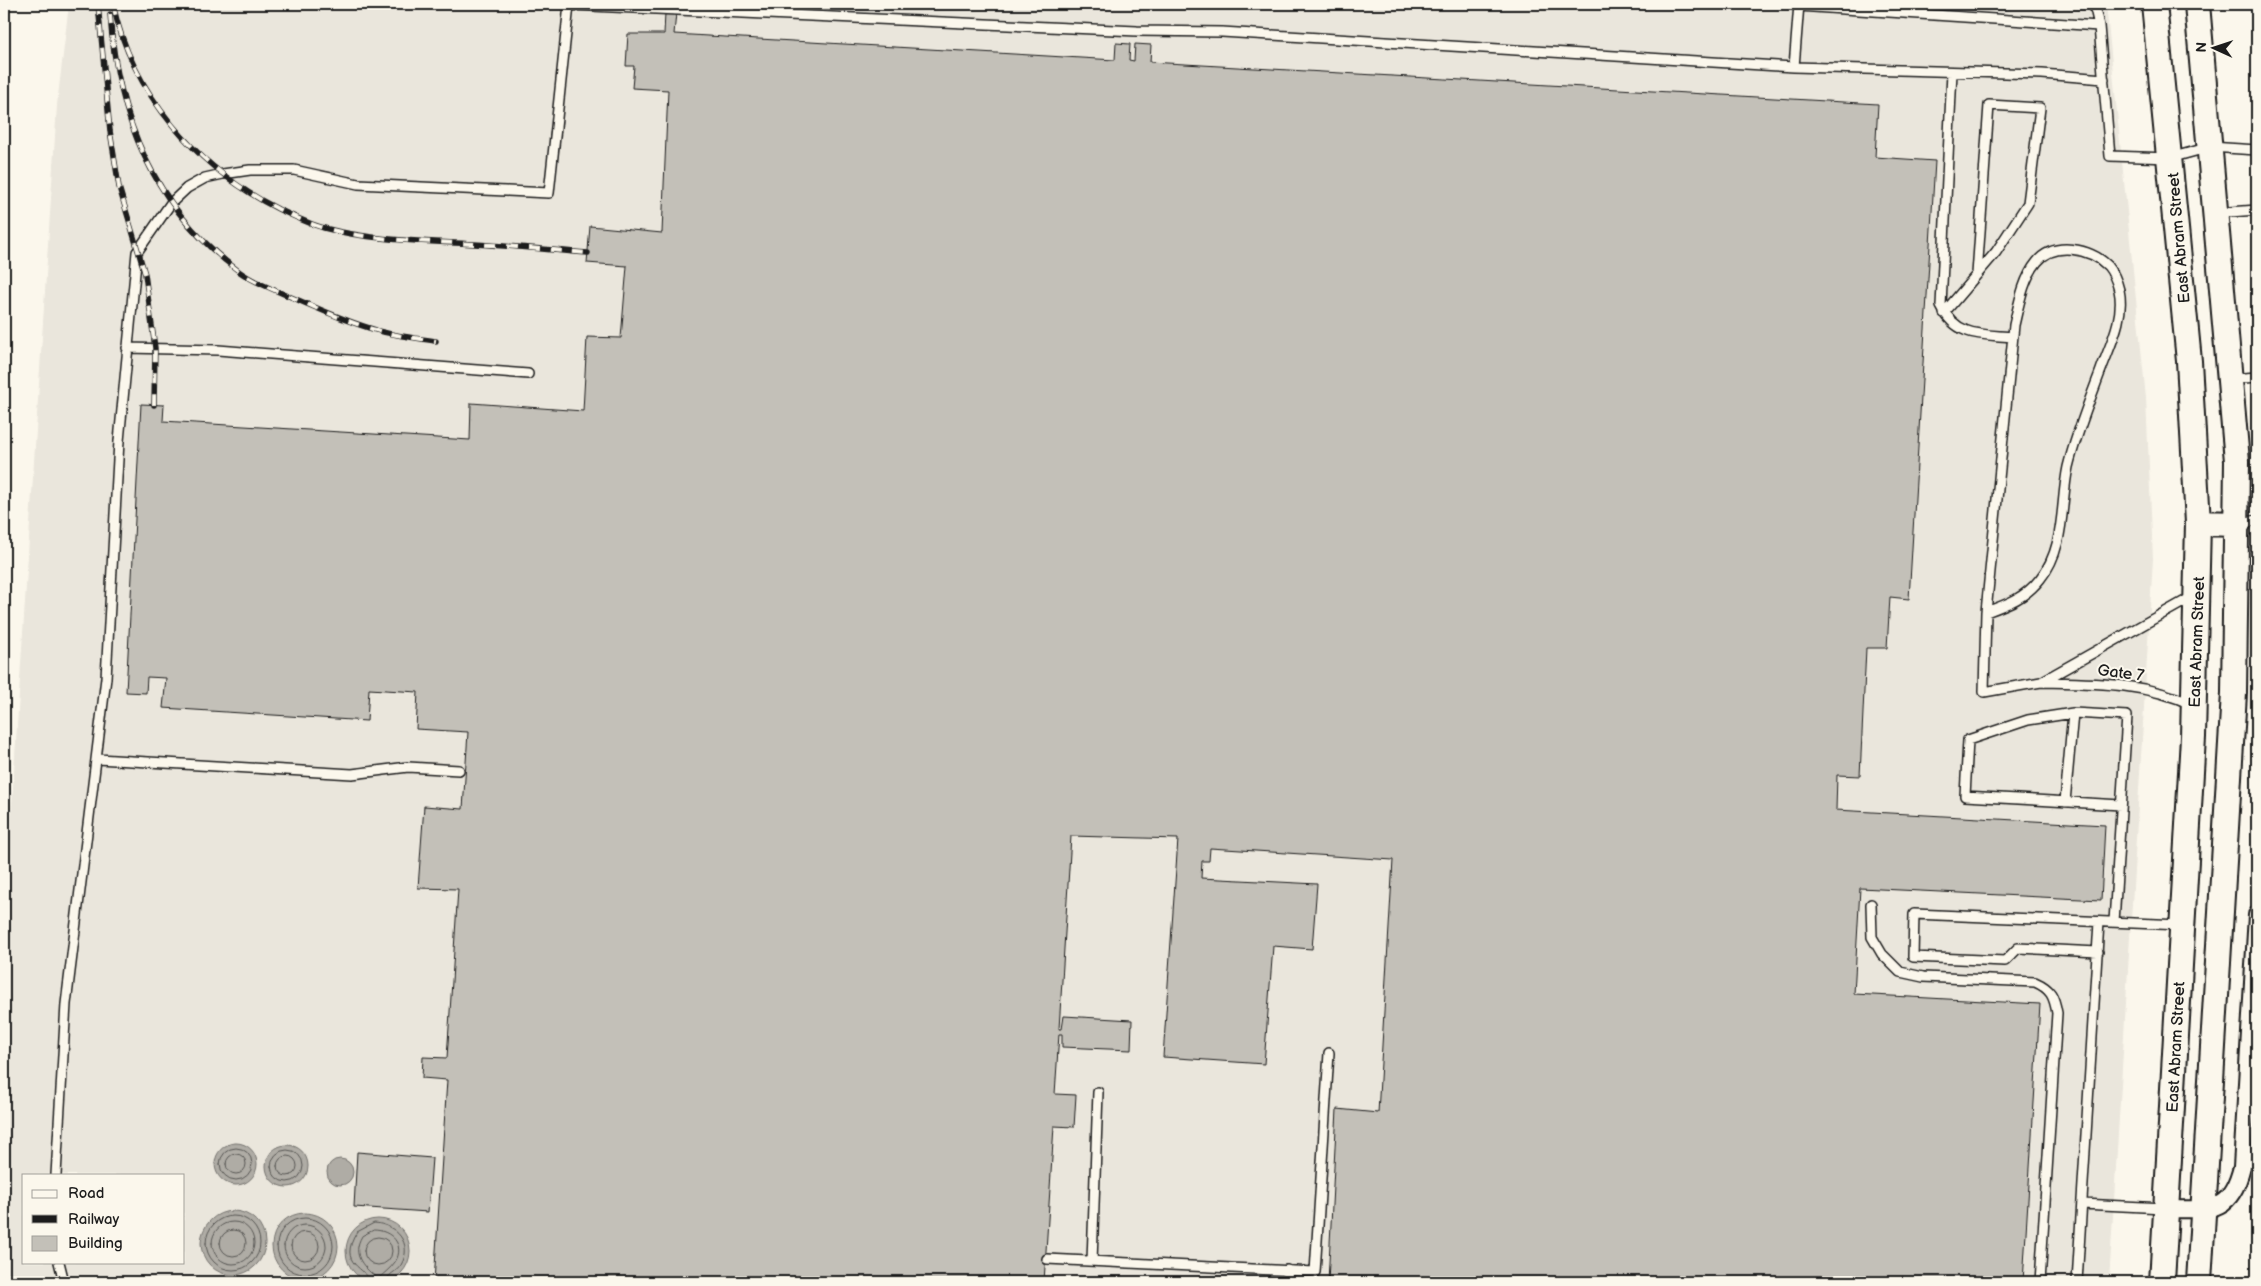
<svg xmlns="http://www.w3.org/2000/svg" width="2261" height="1286" viewBox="0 0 2261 1286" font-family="'Balsamiq Sans',sans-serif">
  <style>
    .built { fill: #eae6dc; fill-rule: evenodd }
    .water { fill: #afaca5; stroke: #74726e }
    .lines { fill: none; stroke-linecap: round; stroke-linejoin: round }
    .shore { stroke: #575653; stroke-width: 1 }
    .building { fill: #c3c0b8; stroke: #1c1c1c }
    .lane-casing { stroke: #1c1c1c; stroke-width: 12 }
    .street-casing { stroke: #1c1c1c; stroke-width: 20 }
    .secondary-casing { stroke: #1c1c1c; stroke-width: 28 }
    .lane { stroke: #fbf7ec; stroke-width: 9 }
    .street { stroke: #fbf7ec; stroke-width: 16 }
    .secondary { stroke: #fbf7ec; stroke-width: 24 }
    .rail-casing { stroke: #1c1c1c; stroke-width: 5.5 }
    .rail { stroke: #fbf7ec; stroke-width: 4; stroke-dasharray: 11; stroke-linecap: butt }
    .labels { text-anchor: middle; stroke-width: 4; stroke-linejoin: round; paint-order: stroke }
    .street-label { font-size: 16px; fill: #1c1c1c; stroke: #fbf7ec }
  </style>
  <rect width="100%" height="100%" fill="#fbf7ec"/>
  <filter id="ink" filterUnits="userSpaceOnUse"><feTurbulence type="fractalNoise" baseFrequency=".02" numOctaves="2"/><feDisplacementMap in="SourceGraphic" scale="10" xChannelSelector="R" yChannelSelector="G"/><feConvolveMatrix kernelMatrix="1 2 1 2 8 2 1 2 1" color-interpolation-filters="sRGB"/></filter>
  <g filter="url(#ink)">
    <path class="built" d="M69,4H2106L2146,398L2153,559L2109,1282H4V927L57,105ZM24,1175H184V1262H24Z"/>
    <path class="water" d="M215 1164a21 21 0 1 1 42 0a21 21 0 1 1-42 0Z
      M266 1166a21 21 0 1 1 42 0a21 21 0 1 1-42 0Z
      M327 1172a13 13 0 1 1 26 0a13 13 0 1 1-26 0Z
      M201 1243a32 32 0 1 1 64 0a32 32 0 1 1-64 0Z
      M272 1246a33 33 0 1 1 66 0a33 33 0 1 1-66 0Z
      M346 1251a32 32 0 1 1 64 0a32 32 0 1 1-64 0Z"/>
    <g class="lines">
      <path class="shore" d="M220 1164a16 16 0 1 1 32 0a16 16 0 1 1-32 0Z
        M271 1166a16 16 0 1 1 32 0a16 16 0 1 1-32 0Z
        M226 1164a10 10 0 1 1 20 0a10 10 0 1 1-20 0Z
        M277 1166a10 10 0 1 1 20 0a10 10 0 1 1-20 0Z
        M206 1243a27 27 0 1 1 54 0a27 27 0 1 1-54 0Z
        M277 1246a28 28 0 1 1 56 0a28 28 0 1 1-56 0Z
        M212 1243a21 21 0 1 1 42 0a21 21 0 1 1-42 0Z
        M284 1246a21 21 0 1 1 42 0a21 21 0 1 1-42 0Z
        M220 1243a13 13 0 1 1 26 0a13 13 0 1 1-26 0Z
        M374,1230C391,1230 406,1245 395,1262C391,1268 383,1274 378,1279C365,1268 350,1256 362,1236Z
        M291 1246a14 14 0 1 1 28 0a14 14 0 1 1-28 0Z
        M364 1251a14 14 0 1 1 28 0a14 14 0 1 1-28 0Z
        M370,1282C368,1267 336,1266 357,1232L374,1223C395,1224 414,1243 401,1265C397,1272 387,1274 386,1282"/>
    </g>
    <path class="building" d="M665,13H676L674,34L1115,60L1116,43L1130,44L1129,60L1134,61L1135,44L1151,45L1150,62L1878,104L1875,157L1935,161L1909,599L1890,597L1887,648H1866L1860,776L1837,775L1836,810L2105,825L2101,900L1860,888L1854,994L2040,1004L2023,1282H1328L1337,1109L1378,1113L1393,860L1210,848L1209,861H1202L1201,878L1317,884L1312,949L1273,946L1264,1064L1163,1057L1178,839L1071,836L1059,1029H1062L1064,1016L1132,1020L1131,1050L1062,1047V1034H1059L1055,1094L1076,1095L1074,1127L1054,1126L1044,1282H434L447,1080L422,1078L423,1057L447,1058L458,889L418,888L424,806L463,809L468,732L416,729L418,692L369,689L367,721L163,708L166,678L147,677L146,693L126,692L141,404L164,405L163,421L470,440L471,403L583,411L587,337L621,338L627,266L587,263L590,226L662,233L668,90L632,88L634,66H626L628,34H664Z
      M357,1152L432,1158L428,1212L354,1207Z"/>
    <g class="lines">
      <g class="lane-casing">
        <path id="lane" d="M2094,4L2099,26
          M1798,6L2099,26L2110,156L2170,158L2210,147L2257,150
          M1794,67L1799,4
          M1952,72L1941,306C1957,338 1982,334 2013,337
          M2216,213L2257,210
          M1944,313L1996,252L2028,203L2040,108L1989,105L1977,274
          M127,348L218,350L528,374
          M2231,379L2257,377
          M2238,524L2257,520
          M1986,612C2008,604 2025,598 2040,579C2066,547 2060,505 2068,467C2076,434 2089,402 2101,370C2110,345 2125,317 2119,290C2117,282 2113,272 2108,266C2090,248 2054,241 2037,262C2023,279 2019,304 2014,325L1986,612L1984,692L2041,682L2194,596
          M2041,682C2092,683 2146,682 2193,705
          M98,759L352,774L408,767L459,770
          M2065,802L2073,713
          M1871,904L1872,937L1882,954L1900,972L1923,977L2035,982C2051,989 2054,996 2057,1013L2040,1282
          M2114,922L2127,716L2073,713L2028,720L1968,740L1965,796L2121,805
          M2098,952L2018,948L2005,961L1913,957L1914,914L2181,925
          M56,1175L66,1004L106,678L119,441L137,252L171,203L187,188L205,178L223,174L250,170H294L358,184L549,193L569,5L1137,31L1222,32L1794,67L2042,74L2104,79
          M2082,1204L2164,1208
          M1047,1259L1315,1272L1329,1053
          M1092,1261L1098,1092
          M59,1262L64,1282
          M1286,1282L1287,1270
          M2077,1282L2099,922"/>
      </g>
      <g class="street-casing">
        <path id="street" d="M2166,1209C2208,1209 2230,1216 2242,1167L2257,915"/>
      </g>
      <g class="secondary-casing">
        <path id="secondary" d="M2154,4L2189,361L2198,523L2193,737L2162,1282
          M2197,4L2237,461L2234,693L2199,1282
          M2198,523L2238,524"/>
      </g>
      <use href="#lane" class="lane"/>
      <use href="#street" class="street"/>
      <use href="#secondary" class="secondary"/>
      <g class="rail-casing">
        <path id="rail" d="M98,4L110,131L119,187L145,274L155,348L154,405
          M113,4C132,94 197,168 278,209C293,216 309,224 324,228C373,241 424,241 474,244C512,246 550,250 588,253
          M110,14C117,117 154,209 240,272C255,283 275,290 291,297C319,309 347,322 376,330C395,336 416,338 436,341"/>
      </g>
      <use href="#rail" class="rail"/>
    </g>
  </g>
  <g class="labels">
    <g class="street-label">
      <text transform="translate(2178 238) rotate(-95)" y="6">East Abram Street</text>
      <text transform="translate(2196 642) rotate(-88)" y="6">East Abram Street</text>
      <text transform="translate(2121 672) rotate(7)" y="6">Gate 7</text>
      <text transform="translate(2175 1047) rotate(-87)" y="6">East Abram Street</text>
    </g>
  </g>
  <rect width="2261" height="1286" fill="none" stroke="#fbf7ec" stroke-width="20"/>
  <rect x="10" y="10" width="2241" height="1266" fill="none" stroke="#1c1c1c" stroke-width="2" filter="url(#ink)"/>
  <rect x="22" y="1174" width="162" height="90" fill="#fbf7ec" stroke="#a29f99"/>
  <rect x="32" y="1190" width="25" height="8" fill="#fbf7ec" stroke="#a29f99"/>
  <text x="68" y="1198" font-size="15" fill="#1c1c1c">Road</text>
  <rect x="32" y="1215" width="25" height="8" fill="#1c1c1c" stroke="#a29f99"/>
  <text x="68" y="1224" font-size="15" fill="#1c1c1c">Railway</text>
  <rect x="32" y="1236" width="25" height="15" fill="#c3c0b8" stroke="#a29f99"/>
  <text x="68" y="1248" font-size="15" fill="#1c1c1c">Building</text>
  <g transform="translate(2214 48) rotate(273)" stroke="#fbf7ec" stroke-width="4" paint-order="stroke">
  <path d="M0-4L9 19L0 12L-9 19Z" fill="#1c1c1c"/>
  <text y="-8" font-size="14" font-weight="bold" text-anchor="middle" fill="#1c1c1c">N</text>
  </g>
</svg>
